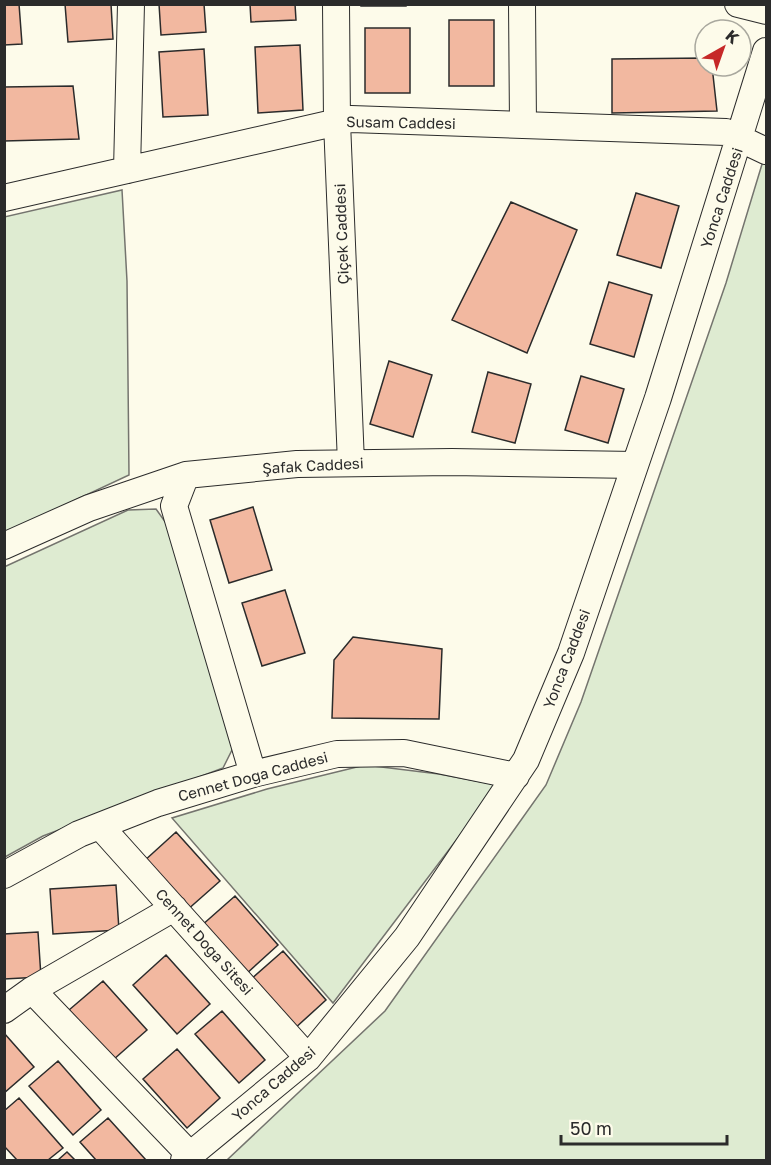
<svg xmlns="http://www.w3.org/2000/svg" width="771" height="1165" viewBox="0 0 771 1165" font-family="'Golos Text',sans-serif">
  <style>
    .green { fill: #deebd1; stroke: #74746e; stroke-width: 1.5 }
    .building { fill: #f2b8a0; stroke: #2b2b2b; stroke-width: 1.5 }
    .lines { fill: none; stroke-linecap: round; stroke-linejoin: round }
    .minor-casing { stroke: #2b2b2b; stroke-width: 28 }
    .minor { stroke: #fdfbea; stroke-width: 26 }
    .labels { text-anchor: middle; stroke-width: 4.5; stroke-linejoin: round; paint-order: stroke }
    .street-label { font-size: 15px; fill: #2b2b2b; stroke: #fdfbea }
  </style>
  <rect width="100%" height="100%" fill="#fdfbea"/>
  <path class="green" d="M766,151V1160H227L385,1011L546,785L581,702L726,283Z
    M122,190L127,281L129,475L5,533L4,217Z
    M156,509L171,530L234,746L223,768L43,836L5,857L4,567L128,510Z
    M365,765L439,774L498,785L333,1003L172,818L267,789Z"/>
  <path class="building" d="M4,4H19L22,44L4,45Z
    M65,4H111L113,39L68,42Z
    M159,4H204L206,32L161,35Z
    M250,4H295L296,20L251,22Z
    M361,4H406V6H361Z
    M449,20H494V86H449Z
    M365,28H410V93H365Z
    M300,45L303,110L258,113L255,47Z
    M204,49L208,115L163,117L159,52Z
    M705,58V66H712L717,111L612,113V59Z
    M73,86L79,139L4,141V87Z
    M636,193L679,206L661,268L617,255Z
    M511,202L577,230L527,353L452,320Z
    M609,282L652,295L634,357L590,344Z
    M389,361L432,375L413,437L370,424Z
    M488,372L531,384L515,443L472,432Z
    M581,376L624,389L608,443L565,430Z
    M253,507L272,570L229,583L210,520Z
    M285,590L305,653L262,666L242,603Z
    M353,637L442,649L439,719L332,718L334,660Z
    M176,832L220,881L186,911L143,862Z
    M116,885L119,930L53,934L50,889Z
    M235,896L278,945L245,975L201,926Z
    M38,932L41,977L4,979V934Z
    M283,951L326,1000L293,1030L249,981Z
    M166,955L210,1004L177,1034L133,985Z
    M103,981L147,1030L113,1060L69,1010Z
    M222,1011L265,1060L239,1083L195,1034Z
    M4,1033L34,1067L4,1093Z
    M177,1049L220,1098L187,1128L143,1079Z
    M58,1061L101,1110L73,1135L29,1086Z
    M19,1098L63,1148L48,1160H17L4,1146V1111Z
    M108,1118L146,1160H96L80,1142Z
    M67,1152L75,1160H58Z"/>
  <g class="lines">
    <g class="minor-casing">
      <path id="minor" d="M336,4L337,122L351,463
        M522,4L523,125
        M738,4L766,11
        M127,170L131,4
        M4,198L351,119L726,132L766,151
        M186,475L174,506L253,774
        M4,546L89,508L186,475L297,464L452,462L635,465
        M100,826L308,1058
        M4,875L79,834L158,803L253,774L337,754L404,753L516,776
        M32,990L190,1155
        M4,1010L32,990L174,908
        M184,1160L308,1058L407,937L526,760L571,653L658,398L766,51"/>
    </g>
    <use href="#minor" class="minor"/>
  </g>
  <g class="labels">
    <g class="street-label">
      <text transform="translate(401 123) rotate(1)" y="5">Susam Caddesi</text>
      <text transform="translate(722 198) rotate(-72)" y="5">Yonca Caddesi</text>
      <text transform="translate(342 234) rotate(-92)" y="5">Çiçek Caddesi</text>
      <text transform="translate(313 466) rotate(-3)" y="5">Şafak Caddesi</text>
      <text transform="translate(567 659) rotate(-69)" y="5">Yonca Caddesi</text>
      <text transform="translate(253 777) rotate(-15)" y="5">Cennet Doğa Caddesi</text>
      <text transform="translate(204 942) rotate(48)" y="5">Cennet Doga Sitesi</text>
      <text transform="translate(274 1084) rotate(-41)" y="5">Yonca Caddesi</text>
    </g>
  </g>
  <rect width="771" height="1165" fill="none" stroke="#2b2b2b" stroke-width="12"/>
  <g transform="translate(723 48) rotate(40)"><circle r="28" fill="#fdfbea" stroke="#a9a89e" stroke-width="1.5"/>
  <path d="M0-4.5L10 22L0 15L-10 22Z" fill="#c62828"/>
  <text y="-9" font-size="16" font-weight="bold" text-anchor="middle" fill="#2b2b2b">K</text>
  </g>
  <path d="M561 1135v9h166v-9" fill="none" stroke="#2b2b2b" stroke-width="3"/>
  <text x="570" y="1135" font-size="18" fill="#2b2b2b" stroke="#fdfbea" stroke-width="4.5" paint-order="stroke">50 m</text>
</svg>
